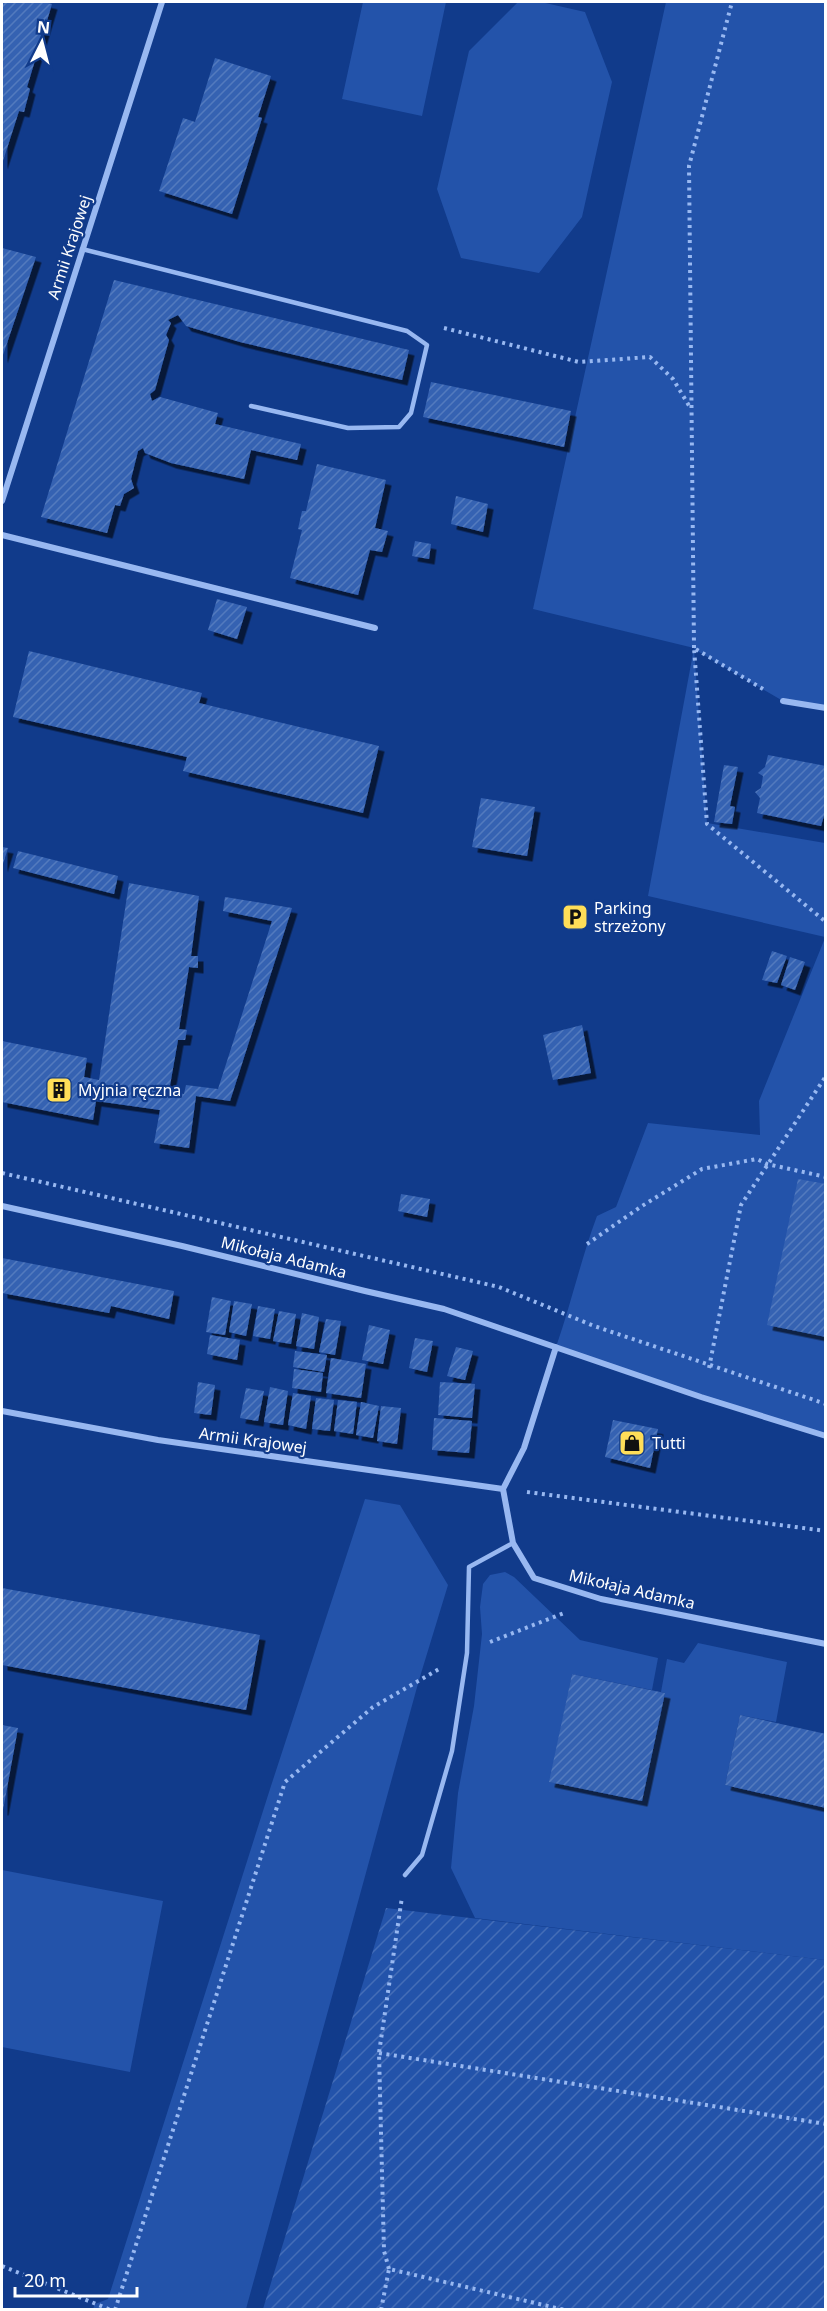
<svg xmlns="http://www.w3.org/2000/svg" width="827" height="2311" viewBox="0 0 827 2311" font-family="'Noto Sans',sans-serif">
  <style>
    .green { fill: #2353aa }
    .garden { fill: url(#garden-furrows) }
    .building { fill: url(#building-hatch); filter: url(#shadow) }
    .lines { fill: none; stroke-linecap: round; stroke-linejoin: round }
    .path { stroke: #98b8f1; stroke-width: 4; stroke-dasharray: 3 4.5; stroke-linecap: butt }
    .lane { stroke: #98b8f1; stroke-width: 4.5 }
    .street { stroke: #98b8f1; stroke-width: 6 }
    .labels { text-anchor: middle; stroke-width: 4.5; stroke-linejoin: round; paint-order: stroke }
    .street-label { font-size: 16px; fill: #fff; stroke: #113b8b }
    .poi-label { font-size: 16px; fill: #fff; stroke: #113b8b; text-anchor: start }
  </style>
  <defs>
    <pattern id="garden-furrows" width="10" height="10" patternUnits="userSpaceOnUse" patternTransform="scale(1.5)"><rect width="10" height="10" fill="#2353aa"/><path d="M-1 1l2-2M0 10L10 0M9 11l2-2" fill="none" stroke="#446db7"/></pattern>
    <pattern id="building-hatch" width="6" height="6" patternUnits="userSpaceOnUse" patternTransform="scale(1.5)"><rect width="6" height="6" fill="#3562b2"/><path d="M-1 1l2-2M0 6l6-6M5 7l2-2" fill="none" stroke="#537abe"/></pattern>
    <filter id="shadow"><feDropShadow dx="5.5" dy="5.5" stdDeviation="0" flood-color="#0009"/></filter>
  </defs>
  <rect width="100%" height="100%" fill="#113b8b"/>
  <path class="green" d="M363,2H446L422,116L342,99Z
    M518,2H541L585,12L612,82L582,217L539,273L461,258L437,189L469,51Z
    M666,2H825V708L783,701L694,649L707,823L825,843V937L648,896L694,648L533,609Z
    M825,938V1436L556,1347C571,1304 581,1259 597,1216L616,1207L648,1123L760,1135L759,1101Z
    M365,1499L400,1505L448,1585L419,1680L246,2309H93L95,2304L108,2299L270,1789Z
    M505,1572L514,1577L580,1640L658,1658L652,1690L572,1674L550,1782L642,1801L665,1693L661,1692L667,1659L684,1663L698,1643L787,1662L776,1722L740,1715L725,1785L825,1808V1960L475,1918L451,1868L458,1793L474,1706L482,1634L480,1607L483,1584L490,1575Z
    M2,1870L163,1901L130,2072L2,2047Z"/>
  <path class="garden" d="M386,1908L825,1960V2309H263Z"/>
  <path class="building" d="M2,2H44L52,4L27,87L30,89L24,112L19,111L2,164Z
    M215,58L271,76L258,117L262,118L232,214L159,191L183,118L195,122Z
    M2,248L36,257L2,358Z
    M114,280L409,350L402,380L240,342L186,326L178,315L168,320L171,323L166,335L169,340L155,390L150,394L152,401L160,397L218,413L215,424L301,444L297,460L251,450L244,479L171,463L145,453L143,448L138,451L131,479L134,488L124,494L120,506L115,505L107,533L41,517Z
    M431,382L571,411L564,447L423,417Z
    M317,464L386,480L375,528L388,531L382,552L370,550L358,595L290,578L302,530L298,529L302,511H306Z
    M456,496L488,504L483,532L451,524Z
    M415,541L431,544L429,559L412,556Z
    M217,599L247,607L237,639L208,630Z
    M29,651L202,693L199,703L379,746L363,813L183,771L187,757L13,717Z
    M768,755L826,766V809L821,826L757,813L760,798L755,792L761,788L763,776L758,773L765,767Z
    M724,765L738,767L730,806L735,807L732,824L714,822Z
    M481,798L535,807L527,856L472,847Z
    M2,847L8,848L2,867Z
    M18,851L118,876L114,894L13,868Z
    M129,883L199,896L191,956H198V968L189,967L179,1029L187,1030L185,1040H178L169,1091L184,1094L186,1085L218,1089L272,921L223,911L225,897L292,908L230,1101L196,1096L189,1148L154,1143L160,1110L96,1101L93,1120L2,1102V1041L87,1058L84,1077L99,1080Z
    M772,951L787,956L777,983L762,980Z
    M790,957L805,962L795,990L781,985Z
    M582,1025L591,1073L553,1080L543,1035Z
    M798,1179L826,1184V1337L767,1325Z
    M401,1194L430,1199L427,1217L398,1211Z
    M2,1258L174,1291L169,1319L111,1306L109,1313L2,1293Z
    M212,1297L231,1301L225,1335L206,1332Z
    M234,1301L252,1304L246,1336L229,1332Z
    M258,1306L275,1309L270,1339L253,1336Z
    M279,1311L296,1314L291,1344L273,1341Z
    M302,1313L319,1317L314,1349L296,1346Z
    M326,1319L341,1321L335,1355L319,1352Z
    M369,1325L390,1330L383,1364L362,1360Z
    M210,1335L240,1340L237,1360L207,1354Z
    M415,1338L433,1341L427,1372L409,1368Z
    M456,1347L473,1351L465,1380L447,1376Z
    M295,1351L327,1355L324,1372L293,1367Z
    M331,1358L366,1364L361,1398L326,1393Z
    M294,1369L323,1373L321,1392L292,1388Z
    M198,1382L215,1385L211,1415L194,1413Z
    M440,1382L475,1384L472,1418L438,1415Z
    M270,1387L288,1391L283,1425L264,1422Z
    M246,1388L264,1391L258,1421L240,1418Z
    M293,1393L311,1396L306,1429L288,1425Z
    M316,1398L334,1400L330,1431L312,1429Z
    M338,1400L357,1402L353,1434L334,1431Z
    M361,1402L379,1406L373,1438L356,1435Z
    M381,1406L401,1408L397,1444L377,1441Z
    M434,1418L472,1421L469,1453L432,1450Z
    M613,1420L658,1429L650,1468L605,1457Z
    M2,1588L260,1635L246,1710L2,1665Z
    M572,1674L665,1693L642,1801L549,1782Z
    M740,1715L826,1734V1808L725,1785Z
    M2,1725L18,1728L3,1810H2Z"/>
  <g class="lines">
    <path class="path" d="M444,328L579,362L650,357L673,379L691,409
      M694,648L689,166L732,2
      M763,689L694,648L707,824L826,922
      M2,1173L499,1287L594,1326L826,1404
      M587,1244L642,1206L702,1169L757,1159L767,1164L826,1177
      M709,1368L741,1205L826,1076
      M527,1492L826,1531
      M490,1642L564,1613
      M379,2053L826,2124
      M2,2266L111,2310
      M389,2269L384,2251L379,2053L402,1897
      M115,2310L285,1782L373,1707L441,1668
      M381,2310L389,2269L565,2310"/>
    <path class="lane" d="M82,249L407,331L427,345L411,413L399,427L348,428L251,406
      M405,1875L422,1855L452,1751L467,1653L469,1567L513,1543"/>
    <path class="street" d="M2,501L162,2
      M2,535L375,628
      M783,701L826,708
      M2,1206L182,1246L365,1291L444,1309L701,1397L826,1436
      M556,1347L524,1448L503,1489L513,1543L534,1578L601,1599L826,1644
      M2,1411L158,1440L503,1489"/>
  </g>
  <defs>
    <g id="parking-square" transform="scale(1.35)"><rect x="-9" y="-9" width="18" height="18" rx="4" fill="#ffde58" stroke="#113b8b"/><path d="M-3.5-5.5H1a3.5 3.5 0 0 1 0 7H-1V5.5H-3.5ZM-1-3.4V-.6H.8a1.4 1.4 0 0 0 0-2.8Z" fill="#111"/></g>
    <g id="building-square" transform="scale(1.35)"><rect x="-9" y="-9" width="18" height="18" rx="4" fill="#ffde58" stroke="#113b8b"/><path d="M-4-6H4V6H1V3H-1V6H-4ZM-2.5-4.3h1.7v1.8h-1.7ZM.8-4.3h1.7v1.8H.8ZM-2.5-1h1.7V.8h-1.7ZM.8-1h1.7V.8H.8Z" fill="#111"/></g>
    <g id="shop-square" transform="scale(1.35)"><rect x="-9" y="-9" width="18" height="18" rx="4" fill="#ffde58" stroke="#113b8b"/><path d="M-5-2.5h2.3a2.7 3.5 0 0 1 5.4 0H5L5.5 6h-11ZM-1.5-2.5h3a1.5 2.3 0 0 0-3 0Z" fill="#111"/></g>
  </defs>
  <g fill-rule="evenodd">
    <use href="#parking-square" x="575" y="917"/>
    <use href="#building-square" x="59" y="1090"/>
    <use href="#shop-square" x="632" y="1443"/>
  </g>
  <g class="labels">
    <g class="street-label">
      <text transform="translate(69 247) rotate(-72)" y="6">Armii Krajowej</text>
      <text transform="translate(284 1257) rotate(14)" y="6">Mikołaja Adamka</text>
      <text transform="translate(253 1440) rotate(8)" y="6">Armii Krajowej</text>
      <text transform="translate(632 1589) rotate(13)" y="6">Mikołaja Adamka</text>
    </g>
    <g class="poi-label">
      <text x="594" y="914">Parking<tspan x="594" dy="18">strzeżony</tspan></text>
      <text x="78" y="1096">Myjnia ręczna</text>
      <text x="652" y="1449">Tutti</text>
    </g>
  </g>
  <rect width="827" height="2311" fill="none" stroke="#ffffff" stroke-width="6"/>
  <g transform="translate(42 42) rotate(6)" stroke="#113b8b" stroke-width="4.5" paint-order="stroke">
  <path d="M0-4.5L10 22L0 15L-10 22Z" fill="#ffffff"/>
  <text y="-9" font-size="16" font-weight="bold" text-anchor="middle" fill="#ffffff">N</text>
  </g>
  <path d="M15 2287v9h122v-9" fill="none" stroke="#ffffff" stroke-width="3"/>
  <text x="24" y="2287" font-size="18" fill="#ffffff" stroke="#113b8b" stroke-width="4.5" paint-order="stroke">20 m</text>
</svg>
